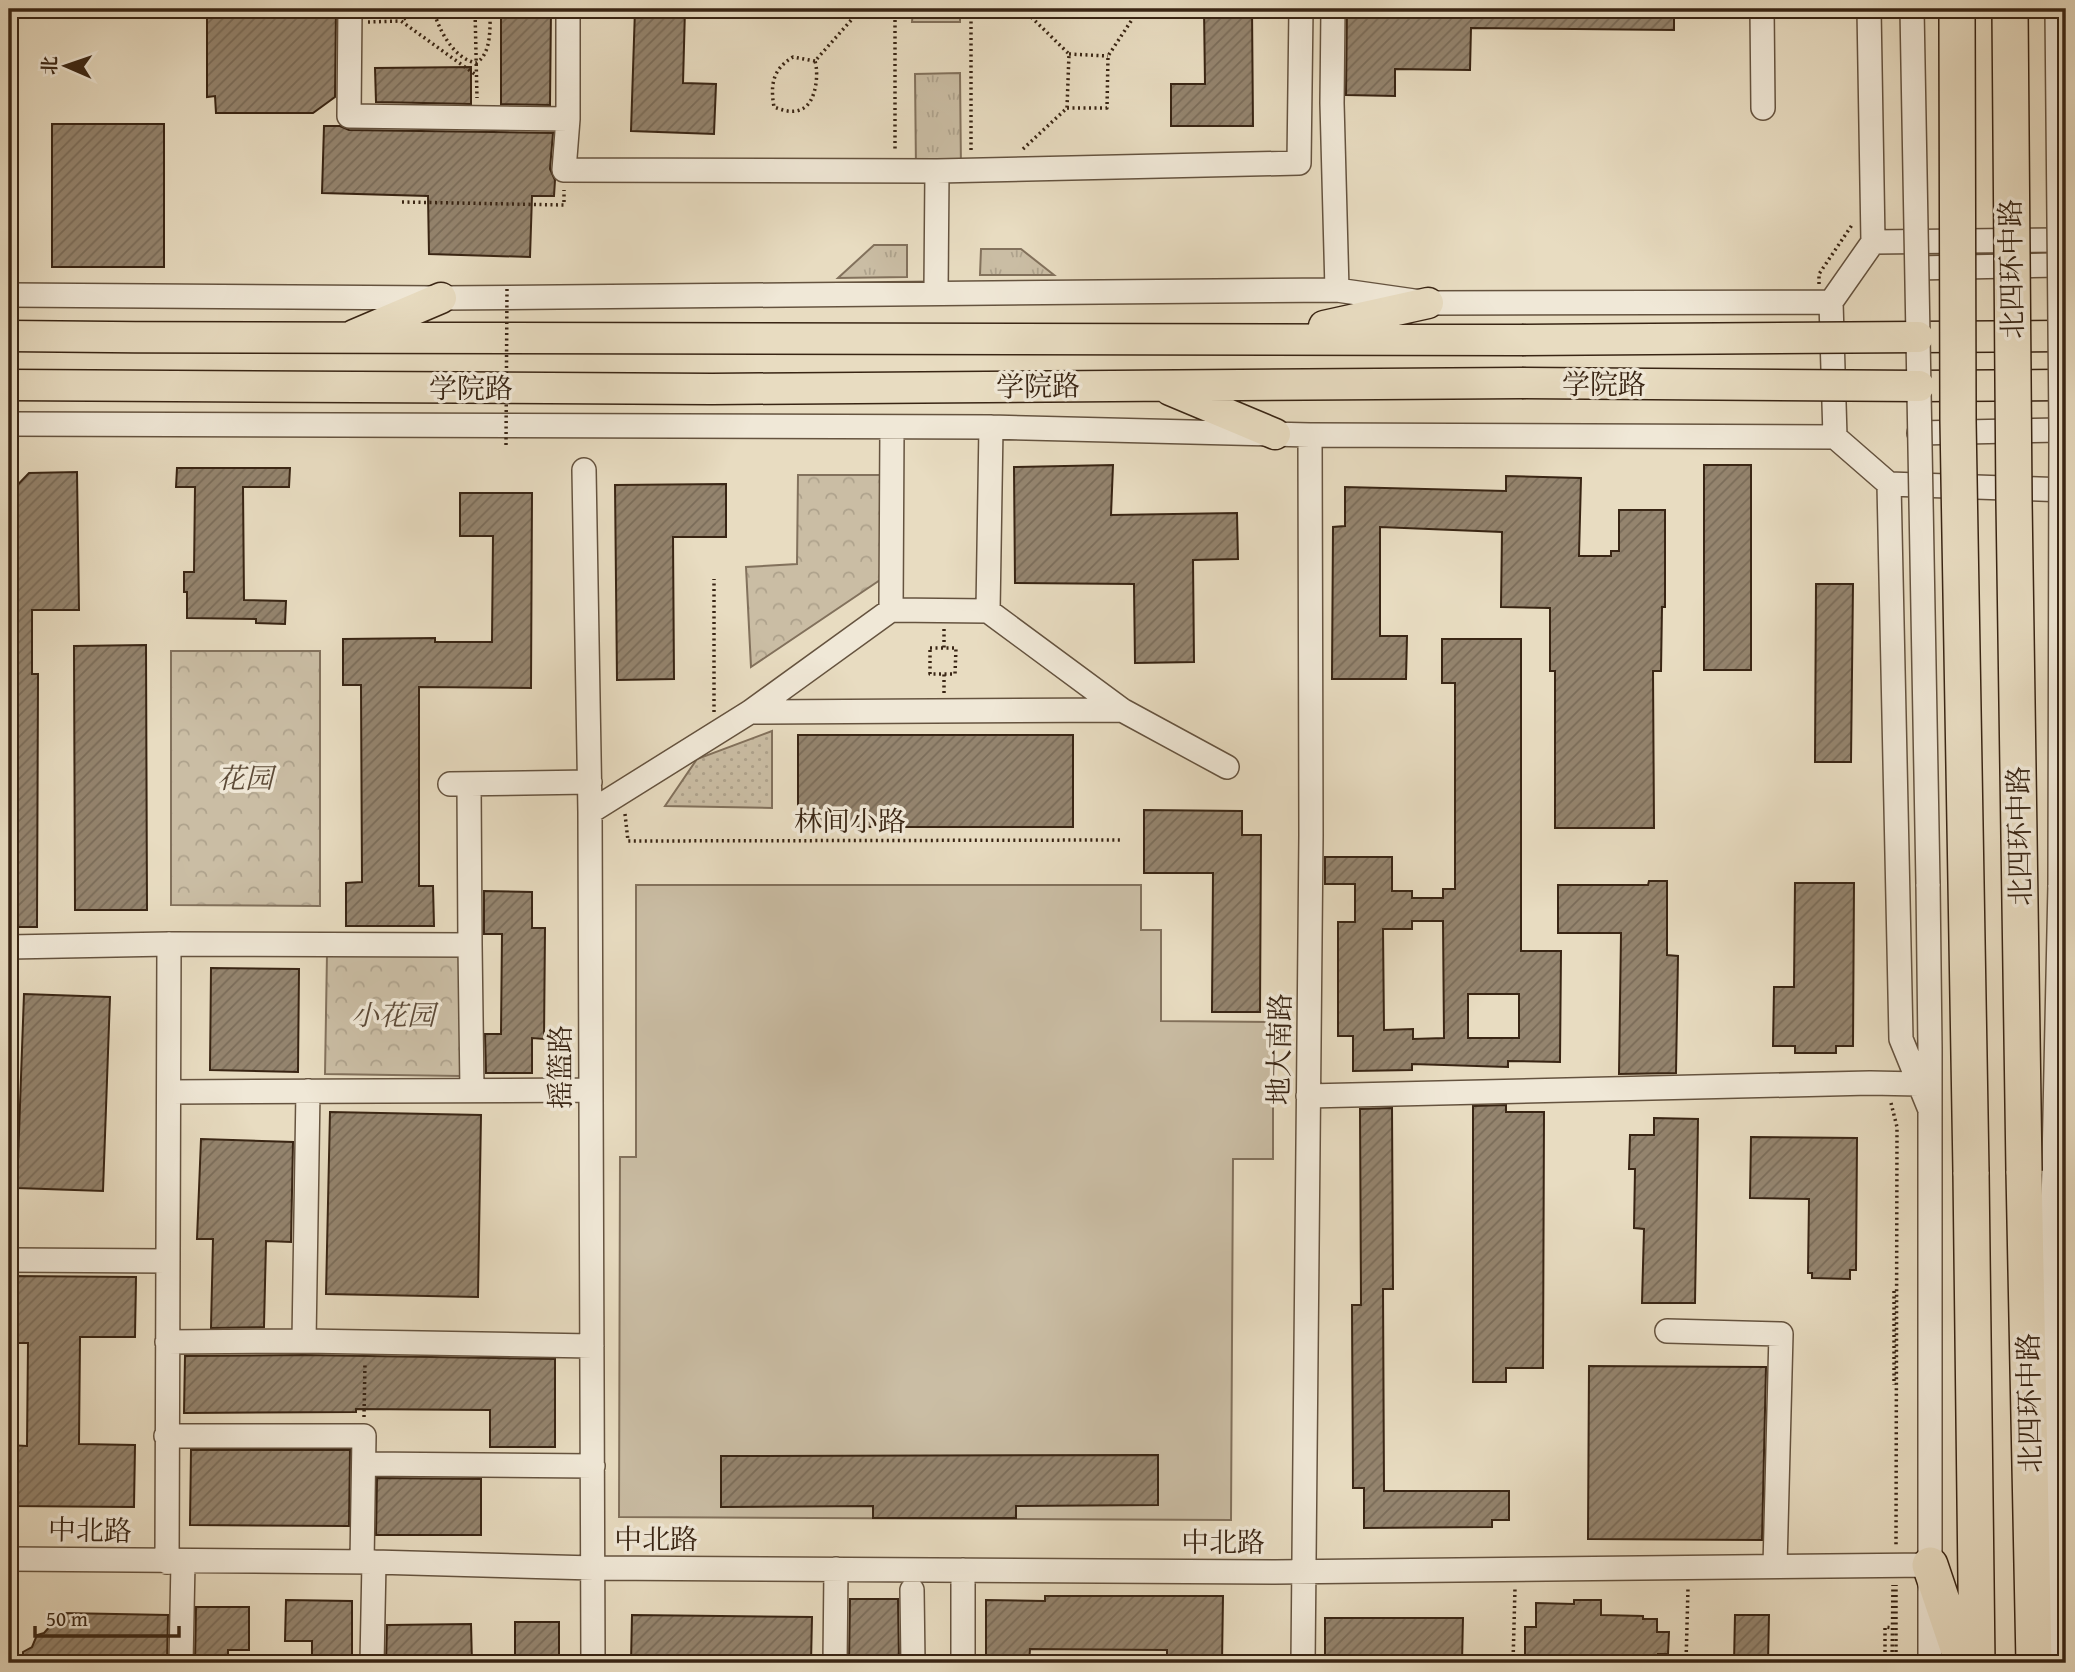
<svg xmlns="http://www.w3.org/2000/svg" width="2075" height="1672" viewBox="0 0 2075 1672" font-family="'Gentium Book Plus','Noto Serif SC',serif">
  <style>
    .grass { fill: url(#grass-tufts); stroke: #82715c; stroke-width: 2 }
    .forest { fill: url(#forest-crowns); stroke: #82715c; stroke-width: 2 }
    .garden { fill: url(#garden-dots); stroke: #82715c; stroke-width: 2 }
    .pitch { fill: #cabda4; stroke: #82715c; stroke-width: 2 }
    .building { fill: url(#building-hatch); stroke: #392514; stroke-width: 2; fill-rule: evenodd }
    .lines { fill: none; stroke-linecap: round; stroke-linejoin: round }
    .minor-casing { stroke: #65533f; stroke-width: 26 }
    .major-casing { stroke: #392514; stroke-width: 33 }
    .highway-casing { stroke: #392514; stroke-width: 38 }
    .path { stroke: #392514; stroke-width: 3.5; stroke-dasharray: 2 3.5; stroke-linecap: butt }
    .minor { stroke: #f0e8d7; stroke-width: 23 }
    .major { stroke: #e8dcc1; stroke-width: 30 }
    .highway { stroke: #e8dcc1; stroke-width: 35 }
    .minor-bridge-casing { stroke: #65533f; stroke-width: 26; stroke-linecap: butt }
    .major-bridge-casing { stroke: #392514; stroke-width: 33; stroke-linecap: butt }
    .highway-bridge-casing { stroke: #392514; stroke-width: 38; stroke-linecap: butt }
    .path-bridge { stroke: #392514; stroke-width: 3.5; stroke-dasharray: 2 3.5; stroke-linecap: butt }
    .minor-bridge { stroke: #f0e8d7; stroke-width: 23 }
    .major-bridge { stroke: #e8dcc1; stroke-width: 30 }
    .highway-bridge { stroke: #e8dcc1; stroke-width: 35 }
    .labels { text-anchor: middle; stroke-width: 7; stroke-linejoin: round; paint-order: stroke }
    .street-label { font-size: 28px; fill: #392514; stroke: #f0e8d7 }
    .park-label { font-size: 28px; font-style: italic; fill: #5d4b38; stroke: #f0e8d7 }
  </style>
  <defs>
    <pattern id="grass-tufts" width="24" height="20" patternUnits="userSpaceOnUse" patternTransform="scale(1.75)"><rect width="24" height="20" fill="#cabda4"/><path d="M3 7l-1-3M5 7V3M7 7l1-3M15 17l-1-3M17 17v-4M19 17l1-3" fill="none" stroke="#aea28c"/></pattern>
    <pattern id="forest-crowns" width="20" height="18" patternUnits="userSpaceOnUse" patternTransform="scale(1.75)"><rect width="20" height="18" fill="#cabda4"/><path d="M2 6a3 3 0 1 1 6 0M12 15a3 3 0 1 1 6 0" fill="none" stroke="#aea28c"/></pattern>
    <pattern id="garden-dots" width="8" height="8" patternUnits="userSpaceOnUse" patternTransform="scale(1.75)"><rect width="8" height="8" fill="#cabda4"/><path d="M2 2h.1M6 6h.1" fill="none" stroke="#aea28c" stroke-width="1.8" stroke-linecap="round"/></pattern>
    <pattern id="building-hatch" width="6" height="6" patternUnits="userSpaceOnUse" patternTransform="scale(1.75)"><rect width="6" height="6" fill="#94846e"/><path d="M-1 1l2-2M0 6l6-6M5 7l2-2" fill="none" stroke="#7a6c59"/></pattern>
  </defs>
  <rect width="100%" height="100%" fill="#e8dcc1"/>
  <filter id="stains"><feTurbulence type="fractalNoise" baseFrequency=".00286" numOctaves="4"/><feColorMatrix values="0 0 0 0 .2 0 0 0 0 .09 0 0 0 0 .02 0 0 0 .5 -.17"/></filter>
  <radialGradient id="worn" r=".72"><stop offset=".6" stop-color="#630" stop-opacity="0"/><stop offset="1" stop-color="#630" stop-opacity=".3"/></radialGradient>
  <path class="grass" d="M913,9H960V22H912Z
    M960,73L961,170H916L915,74Z
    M874,245H907V277L838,278Z
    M981,249H1021L1054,275H980Z"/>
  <path class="forest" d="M798,475H880V580L751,667L746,567L797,564Z
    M171,651H320V906L171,905Z
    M327,954L462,956L460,1076L325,1074Z"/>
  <path class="garden" d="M772,731V808L665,806L697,759Z"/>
  <path class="pitch" d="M636,885H1141V930H1161V1021L1273,1022V1159H1233L1231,1520L619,1517L620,1157H636Z"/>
  <path class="building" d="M207,9H336L335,97L313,113H216L215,96L207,97Z
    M501,9H551L550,105L501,104Z
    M635,9H685L683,83L716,84L714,134L631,131Z
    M1204,9H1252L1253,126H1171V84H1205Z
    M1347,9H1674V30L1471,28L1470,70L1395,69V96L1346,95Z
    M471,67V104L376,102L375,68Z
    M52,124H164V267H52Z
    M324,126H340L349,130L553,133L550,169L555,180L554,196H532L530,257L429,254L428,196L322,193Z
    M1113,465L1111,515L1237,513L1238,559L1193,560L1194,662L1135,663L1134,584L1015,583L1014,467Z
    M1704,465H1751V670H1704Z
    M177,468H290L289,487H243L244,600L286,601L285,624L256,623V619L187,618V592H184V572H194L195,487H176Z
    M77,472L79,610H32V674H38L37,927H9V494L29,473Z
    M1506,476L1581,478L1579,556H1611V551H1619V510H1665V607H1662L1661,671H1653L1654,828H1555V671H1550V608L1501,607L1502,532L1380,527V636H1407L1406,679H1332L1333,527L1345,526V487L1506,491Z
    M726,484V537H673L674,679L617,680L615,485Z
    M460,493H532L531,688L419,687V886H433L434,926H346V883L362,882L361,685H343V639L435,638V642H492L493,536H460Z
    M1816,584H1853L1851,762H1815Z
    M1442,639H1521V951H1561L1560,1062L1508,1061V1067L1412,1064V1070L1353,1071V1036H1338V922H1355V884H1325V857H1392V891H1412V898H1443V889H1455V683H1442ZM1412,921H1443L1444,1038L1413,1039V1029L1384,1030L1383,929H1412ZM1468,994H1519V1038H1468Z
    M146,645L147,910H75L74,646Z
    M798,735H1073V827H798Z
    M1144,810L1242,811V835H1261L1260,1012H1212L1213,873H1144Z
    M1649,881H1667V955L1678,956L1676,1073L1619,1074L1621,933H1558V885H1648Z
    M1795,883H1854L1853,1046H1836V1053H1795V1046H1773L1774,987H1794Z
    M484,891L532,892V928H545L544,1039L532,1038V1073H486L485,1034H501L502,934H484Z
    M211,968L299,969L298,1072L210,1070Z
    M24,994L110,997L103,1191L17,1188Z
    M1506,1105V1112H1544L1543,1368H1506V1382H1473V1106Z
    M1392,1108L1393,1289H1383L1384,1491H1509V1520H1492V1527L1364,1528V1488H1353L1352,1305H1361L1360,1109Z
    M330,1112L481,1115L478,1297L326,1294Z
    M1654,1118L1698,1119L1695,1303H1642L1644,1229L1634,1228L1635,1169H1629L1630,1135H1654Z
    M1751,1137L1857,1138L1856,1270H1850V1279L1812,1278V1273H1808L1809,1199L1750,1198Z
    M201,1139L293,1142L291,1242L266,1241L264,1327L211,1328L213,1239H197Z
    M9,1276L136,1277L135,1337H80L79,1444L135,1445L134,1507L9,1506V1445L27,1446L28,1343H9Z
    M304,1355L555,1359V1447H490V1410L356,1409V1412L184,1413L185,1356Z
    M1589,1366L1766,1367L1762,1540L1588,1539Z
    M191,1450H350L349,1526L190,1525Z
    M1158,1455V1505L1016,1506V1518H873V1506L721,1507V1456Z
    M377,1478L481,1479V1535H376Z
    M1045,1596H1223L1222,1663H1167V1650L1030,1649L1029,1663H986V1600L1045,1601Z
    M850,1599H898L899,1663H849Z
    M286,1600L352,1601V1663H312V1641H285Z
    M1574,1600H1601V1615L1643,1616V1619H1657V1632H1669L1668,1654H1658V1663H1632V1659L1582,1658L1581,1663H1553V1656L1525,1655V1627H1536V1603L1574,1604Z
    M196,1607H249V1650H228V1663H195Z
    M62,1613L168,1615L167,1663H23V1652L32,1647L37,1635L44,1633Z
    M632,1615L812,1617L811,1663H631Z
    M1735,1615H1769L1768,1663H1734Z
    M1325,1618H1463L1462,1663H1325Z
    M515,1622H559V1663H515Z
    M471,1624L472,1663H386L387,1625Z"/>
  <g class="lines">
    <g class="minor-casing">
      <path id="minor" d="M350,9L349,116L568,119
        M568,9V119L564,170L937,171L1299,163L1301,9
        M1333,9L1332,103L1337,290
        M1762,9L1763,108
        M1869,9L1873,242L1831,302L1835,437L1889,484L1901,1039L1930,1110
        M1873,242L2066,240
        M1917,268L2059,265
        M936,291L937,171
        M9,295L441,298L1337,290L1428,303L1831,302
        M9,424L991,427L1310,435L1835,437
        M1919,433L2061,430
        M584,470L590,812L593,1663
        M1889,484L2066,490
        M891,610L892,427
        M988,611L991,427
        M750,712L1122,710
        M450,784L590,782
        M590,812L750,712L891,610L988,611L1122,710L1227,767
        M1928,884L1930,1048V1663
        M470,945L472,1090
        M9,947L169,944L470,945L469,784
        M170,1092L590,1090
        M1308,1096L1870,1083L1919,1084
        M9,1260L168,1261
        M1667,1331L1781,1334L1775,1566
        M304,1341L308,1091
        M167,1342L304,1341L592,1346
        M166,1436H364L362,1562
        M364,1464L593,1466
        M9,1559L374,1562L594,1568L1275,1572L1930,1565
        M167,1562L169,944
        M912,1590L913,1663
        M181,1663L183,1562
        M372,1663L374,1562
        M835,1663L836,1569
        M963,1663V1570
        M1303,1663L1311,835L1310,435
        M2057,1663L2049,1503L2054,1375L2052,1254L2060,885"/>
    </g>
    <g class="major-casing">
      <path id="major" d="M1324,326L1428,303
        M354,335L441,298
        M9,336C513,342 1017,336 1522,340
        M1918,337L2060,336
        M9,385L712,389L1522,383
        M1919,386L2061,385
        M1170,390L1275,434"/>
    </g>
    <g class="highway-casing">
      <path id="highway" d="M2024,1171L2034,1663
        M1971,1172L1977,1663
        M1930,1565L1963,1663"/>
    </g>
    <path class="path" d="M419,9L401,21L476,75
      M433,9C439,30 453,58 476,63C492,54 490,26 490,9
      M475,9L477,98
      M895,9V151
      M368,22L401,21
      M1069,54L1108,56
      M815,61L793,57C773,69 770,84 774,107C782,110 793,114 802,109C816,103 819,74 815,61L861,9
      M1067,108H1107L1108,56L1139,9
      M1023,149L1067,108L1069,54L1023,9
      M971,150V9
      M402,202L564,205V190
      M1819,284V274L1852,225
      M944,629V648
      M930,648H956L955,674H930Z
      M944,693V674
      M714,712V579
      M625,814L628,841L1123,840
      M1891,1103L1897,1127L1896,1546
      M1894,1291V1385
      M364,1417L365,1362
      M1513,1663L1515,1588
      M1686,1663L1688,1588
      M1885,1663V1627L1892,1628
      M1892,1663L1893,1585
      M1896,1663V1585"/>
    <use href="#minor" class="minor"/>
    <use href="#major" class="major"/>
    <use href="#highway" class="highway"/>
    <g class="minor-bridge-casing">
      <path id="minor-bridge" d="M1912,9L1928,884
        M2057,9L2061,430L2060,885"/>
    </g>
    <g class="major-bridge-casing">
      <path id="major-bridge" d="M1522,340L1918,337
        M1522,383L1919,386"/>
    </g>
    <g class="highway-bridge-casing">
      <path id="highway-bridge" d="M1957,9L1958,420L1971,1172
        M2010,9L2014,501L2024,1171"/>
    </g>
    <path class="path-bridge" d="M506,445L507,287"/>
    <use href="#minor-bridge" class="minor-bridge"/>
    <use href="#major-bridge" class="major-bridge"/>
    <use href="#highway-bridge" class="highway-bridge"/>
  </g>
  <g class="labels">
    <g class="street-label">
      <text transform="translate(2011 269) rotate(-91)" y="10">北四环中路</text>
      <text x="1604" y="394">学院路</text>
      <text transform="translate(1038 386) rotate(-1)" y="10">学院路</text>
      <text x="471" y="398">学院路</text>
      <text x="850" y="831">林间小路</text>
      <text transform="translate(2019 836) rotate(-91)" y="10">北四环中路</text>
      <text transform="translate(1279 1049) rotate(-89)" y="10">地大南路</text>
      <text transform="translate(560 1067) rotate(-90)" y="10">摇篮路</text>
      <text transform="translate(2029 1403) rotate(-91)" y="10">北四环中路</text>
      <text transform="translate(90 1530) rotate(1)" y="10">中北路</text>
      <text x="656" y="1549">中北路</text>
      <text x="1223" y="1552">中北路</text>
    </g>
    <g class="park-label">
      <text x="245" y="788">花园</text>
      <text x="393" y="1025">小花园</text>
    </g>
  </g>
  <rect width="2075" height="1672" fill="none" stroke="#e8dcc1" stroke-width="35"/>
  <rect x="10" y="10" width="2054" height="1651" fill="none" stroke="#392514" stroke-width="3.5"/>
  <rect x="18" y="18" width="2040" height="1637" fill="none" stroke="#392514" stroke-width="2"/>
  <g transform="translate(66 66) rotate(272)" stroke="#f0e8d7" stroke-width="5" paint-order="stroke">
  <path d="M0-5L12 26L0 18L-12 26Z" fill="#392514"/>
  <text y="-10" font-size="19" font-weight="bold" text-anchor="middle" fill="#392514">北</text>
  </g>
  <path d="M35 1626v10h144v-10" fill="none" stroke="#392514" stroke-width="3.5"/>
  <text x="46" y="1626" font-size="21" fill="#392514" stroke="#f0e8d7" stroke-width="5" paint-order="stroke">50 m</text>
  <rect width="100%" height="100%" filter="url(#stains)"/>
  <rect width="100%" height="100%" fill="url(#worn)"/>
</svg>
